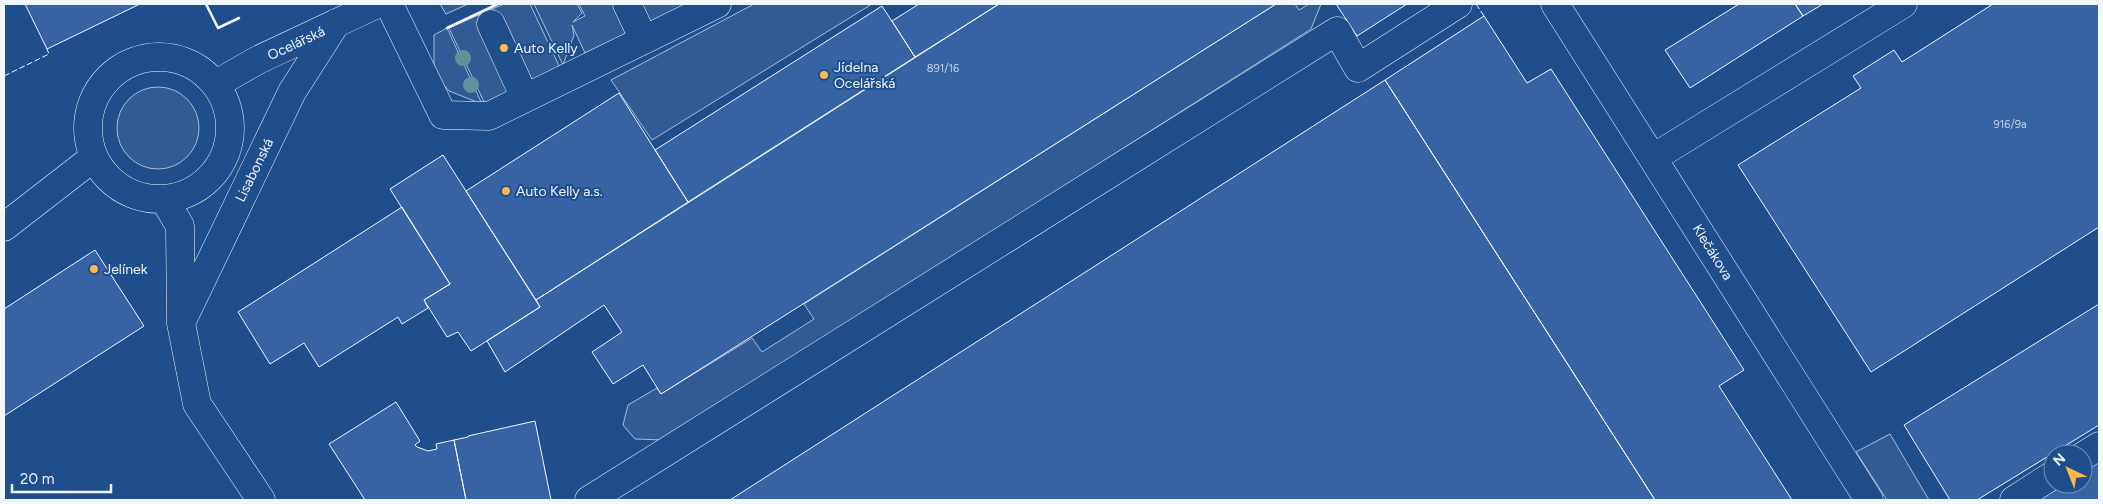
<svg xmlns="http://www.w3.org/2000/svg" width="2103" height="504" viewBox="0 0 2103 504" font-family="Figtree,sans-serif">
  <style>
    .built { fill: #305b95; stroke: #a8bbd7 }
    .building { fill: #3563a3; stroke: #f2f6ff }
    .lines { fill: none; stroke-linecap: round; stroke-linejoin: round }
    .minor-casing { stroke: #f2f6ff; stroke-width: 29 }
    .minor { stroke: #1f4e8c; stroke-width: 28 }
    .fence { stroke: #f2f6ff; stroke-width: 1; stroke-dasharray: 6 2.5; stroke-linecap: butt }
    .wall { stroke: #f2f6ff; stroke-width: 2.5 }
    .tree { fill: #61919a }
    .poi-dot { fill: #ffb74d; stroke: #1f4e8c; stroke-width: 2 }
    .labels { text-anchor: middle; stroke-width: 4; stroke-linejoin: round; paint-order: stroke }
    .number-label { font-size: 11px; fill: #c3d1e8 }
    .street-label { font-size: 14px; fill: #f2f6ff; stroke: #1f4e8c }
    .poi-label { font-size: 14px; fill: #f2f6ff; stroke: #1f4e8c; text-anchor: start }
  </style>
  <rect width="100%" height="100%" fill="#1f4e8c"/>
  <path class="built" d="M440,4H468L446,14Z
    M504,4H530L560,68L485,104L449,28Z
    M534,4H577L582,13L573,22L585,16L579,4H691L585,53L572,25L574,35L563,65Z
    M754,4H872L652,140L611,80Z
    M1276,4H1295L1299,10L1309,4H1321L1311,29L664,440L635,439L623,425L628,405L657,388L661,394L752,338L762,352L814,319L804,304Z
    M447,28L482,104L449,91L434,74V35Z
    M117 128a41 41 0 1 1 82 0a41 41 0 1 1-82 0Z
    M1890,434L1929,500H1887L1856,452Z"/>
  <path class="building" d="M25,4H140L47,49Z
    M919,4H999L915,57L892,21Z
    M999,4H1276L661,394L643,365L613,384L592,352L622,332L604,305L505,372L487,341L540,307L536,300Z
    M1336,4H1407L1357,36Z
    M1739,4H1795L1803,16L1690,88L1665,50Z
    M1795,4H1823L1803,16Z
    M1993,4H2099V227L1871,372L1738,165L1861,88L1853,76L1894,50L1902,62Z
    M882,6L915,57L688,202L655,150Z
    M1484,16L1527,83L1551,69L1744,370L1719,386L1792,500H1655L1385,80Z
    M1385,80L1655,500H730Z
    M619,93L688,202L536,300L466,191Z
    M443,155L540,307L471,351L458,332L447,337L424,300L450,284L390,189Z
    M402,207L450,284L424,300L428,308L402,324L398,317L319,367L304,343L270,364L238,312Z
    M95,250L144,326L4,416V309Z
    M2099,304V425L1977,500H1950L1904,425Z
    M396,402L420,441L415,445L417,447L428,451L437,449L436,444L454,440L466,500H365L329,444Z
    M535,421L551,500H466L454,440L468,437V436Z
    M2099,460V500H2034L2060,484H2083V470Z"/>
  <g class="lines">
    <g class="minor-casing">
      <path id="minor" d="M389,4L443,115L489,116L717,4
        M627,4L644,40
        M1555,4L1869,500
        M491,24L525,98
        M88 128a71 71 0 1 1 142 0a71 71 0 1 1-142 0Z
        M216,84L258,60L377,4
        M1653,158L1903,4
        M164,199L180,226L181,323L197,404L261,500
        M4,227L93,158
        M181,323L292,92L336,23
        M2083,456L2099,446
        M589,500L1337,31L1358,68L1458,4
        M2014,500L2053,475"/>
    </g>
    <use href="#minor" class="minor"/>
    <path class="fence" d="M1476,4L1484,16
      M4,76L49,54L47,49"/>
    <path class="wall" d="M206,4L218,28L239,18
      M447,28L498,4"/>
  </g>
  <g class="tree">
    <circle cx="463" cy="58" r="8"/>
    <circle cx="471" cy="85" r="8"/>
  </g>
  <g class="poi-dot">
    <circle cx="504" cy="48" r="5"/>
    <circle cx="824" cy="75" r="5"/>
    <circle cx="506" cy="191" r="5"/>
    <circle cx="94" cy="269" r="5"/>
  </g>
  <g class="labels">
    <g class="number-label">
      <text x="943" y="72">891/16</text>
      <text x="2010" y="128">916/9a</text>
    </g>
    <g class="street-label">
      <text transform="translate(296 43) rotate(-25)" y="5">Ocelářská</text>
      <text transform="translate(254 170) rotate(-64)" y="5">Lisabonská</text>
      <text transform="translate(1713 252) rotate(58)" y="5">Klečákova</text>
    </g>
    <g class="poi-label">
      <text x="514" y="53">Auto Kelly</text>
      <text x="834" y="72">Jídelna<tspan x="834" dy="16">Ocelářská</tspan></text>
      <text x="516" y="196">Auto Kelly a.s.</text>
      <text x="104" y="274">Jelínek</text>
    </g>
  </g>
  <rect width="2103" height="504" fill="none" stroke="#f2f6ff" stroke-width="10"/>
  <g transform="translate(2068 469) rotate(317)"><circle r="24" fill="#1f4e8c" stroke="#7391ba"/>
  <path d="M0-4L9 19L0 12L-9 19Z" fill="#ffb74d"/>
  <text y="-8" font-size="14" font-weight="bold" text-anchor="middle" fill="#f2f6ff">N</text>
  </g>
  <path d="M12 484v8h99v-8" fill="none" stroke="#f2f6ff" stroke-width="2.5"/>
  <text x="20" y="484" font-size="15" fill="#f2f6ff" stroke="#1f4e8c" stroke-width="4" paint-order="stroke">20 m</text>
</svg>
